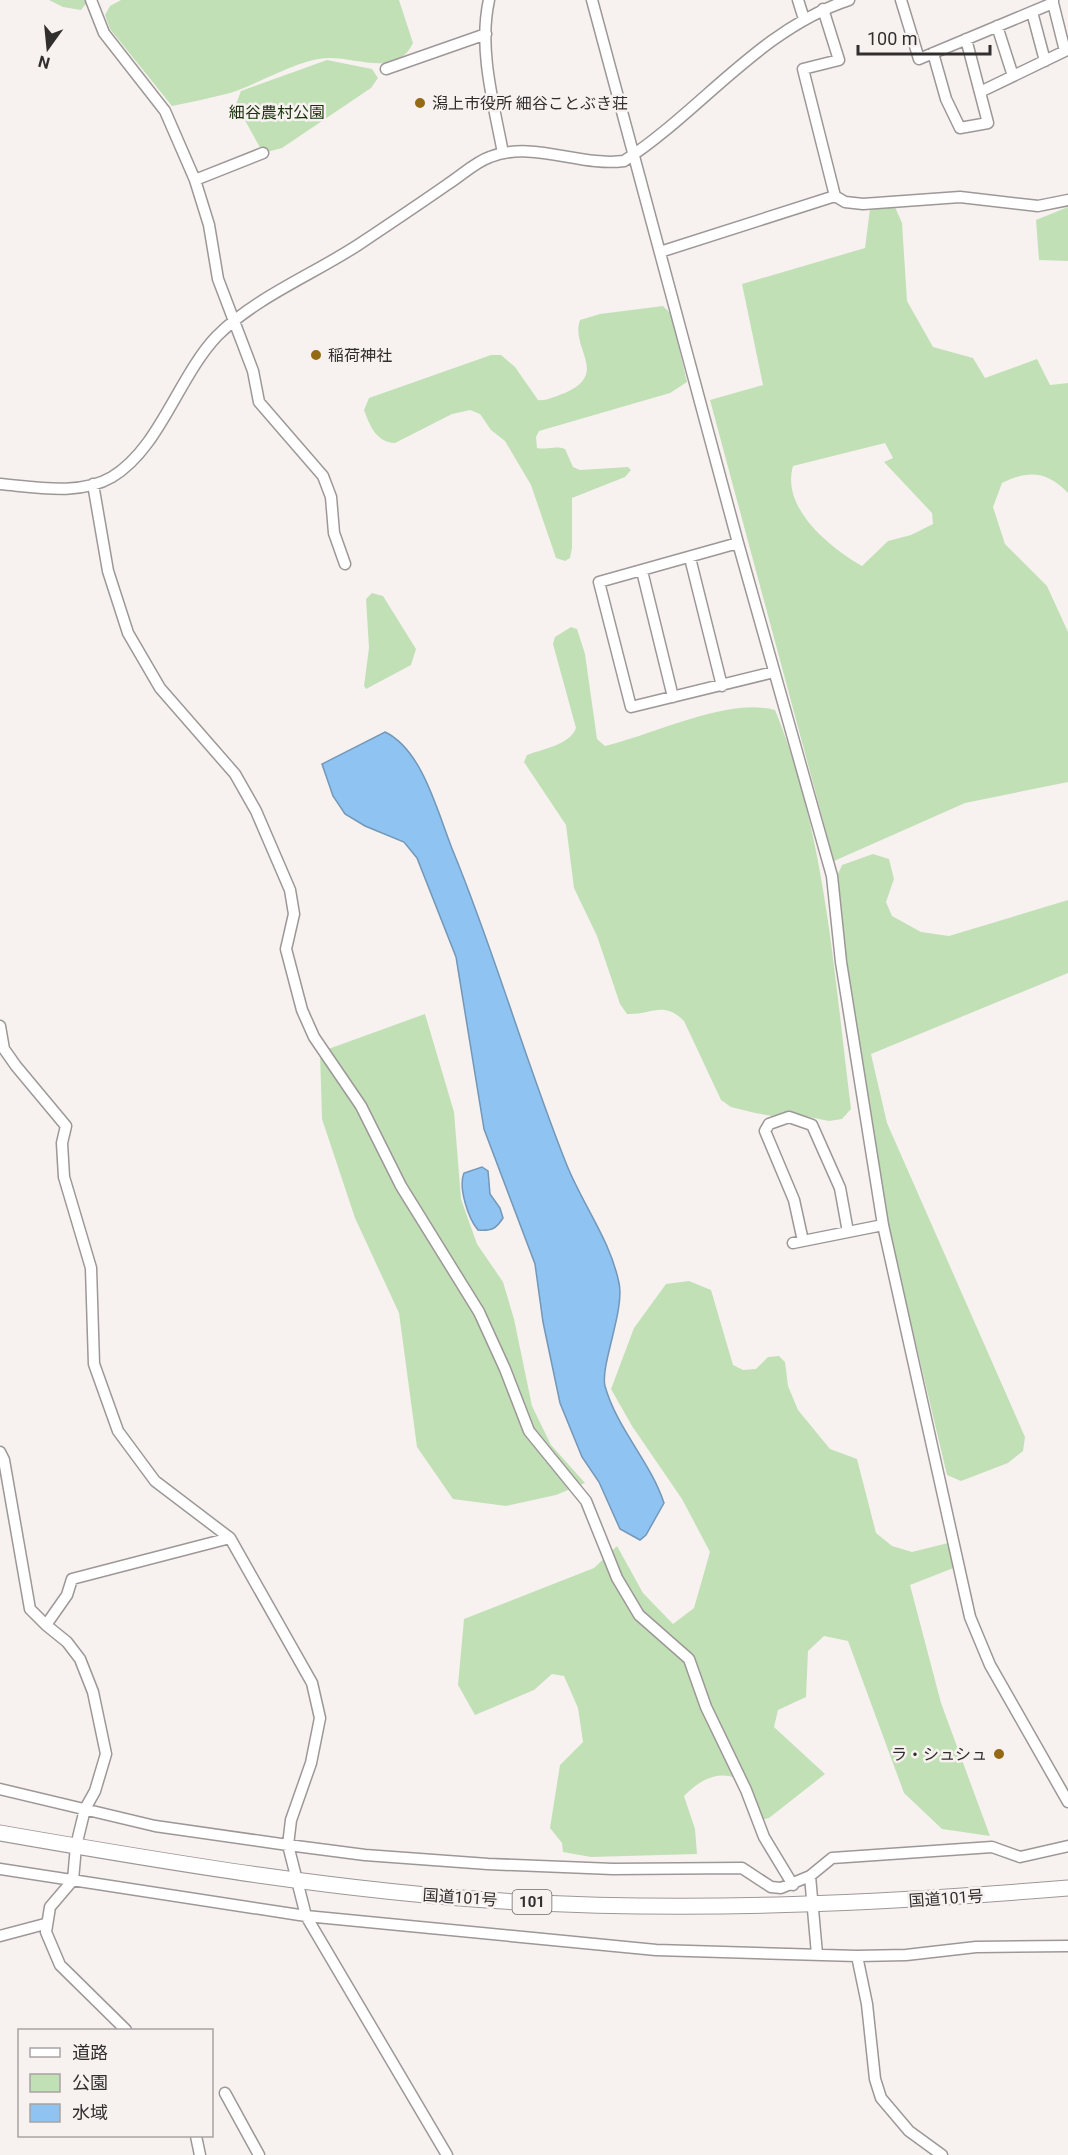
<svg xmlns="http://www.w3.org/2000/svg" width="1068" height="2155" viewBox="0 0 1068 2155" font-family="Roboto,'Noto Sans JP',sans-serif">
  <style>
    .green { fill: #c1e0b6; fill-rule: evenodd }
    .water { fill: #8fc3f2; stroke: #7397b7; stroke-width: 1.5 }
    .lines { fill: none; stroke-linecap: round; stroke-linejoin: round }
    .minor-casing { stroke: #9d9897; stroke-width: 13 }
    .highway-casing { stroke: #9d9897; stroke-width: 17 }
    .minor { stroke: #fff; stroke-width: 10 }
    .highway { stroke: #fff; stroke-width: 15 }
    .poi-dot { fill: #946a14; stroke: #f7f2f0; stroke-width: 2 }
    .labels { text-anchor: middle; stroke-width: 5; stroke-linejoin: round; paint-order: stroke }
    .shield { fill: #f7f2f0; stroke: #6c6a68; stroke-width: 1.5 }
    .shield-label { font-size: 15px; font-weight: bold; fill: #312f2e }
    .poi-label { font-size: 16px; fill: #312f2e; stroke: #f7f2f0; text-anchor: start }
    .park-label { font-size: 16px; fill: #19330d; stroke: #f7f2f0 }
    .street-label { font-size: 16px; fill: #312f2e; stroke: #f7f2f0 }
  </style>
  <rect width="100%" height="100%" fill="#f7f2f0"/>
  <path class="green" d="M49,0H88V1L81,10L63,7Z
    M121,0H399L413,43C397,77 359,58 330,58C302,57 259,84 230,93C211,98 191,102 172,106L110,29L105,15L110,6Z
    M327,60L372,69L378,78L371,88L282,148L263,153L236,104L241,91Z
    M895,207L902,223L907,301L933,347L973,358L985,378L1037,359L1050,385L1068,383V493C1047,471 1028,470 1002,483L993,507L1005,544L1047,586L1068,632V782L965,803L834,861L710,400L763,385L742,284L865,248L870,209ZM885,443L893,458L884,462L932,513L933,524L911,535L888,541L862,566C829,547 781,508 793,466Z
    M1068,207V261L1039,260L1036,220Z
    M663,306L671,314L687,382L670,393L539,431L536,437L537,448C547,450 555,445 565,449L573,467L580,470L628,467L631,470L625,477L572,498V548L570,558L565,561L556,558L531,485L505,441L491,430L480,414L470,410L452,414L395,443C376,442 370,426 364,410L369,398L491,355H501L515,367L538,400C547,401 556,396 565,393C610,373 570,349 580,320L600,314Z
    M372,593L383,596L416,649L411,665L366,689L364,686L369,648L366,599Z
    M571,627L577,629L585,654L597,739L605,746C653,735 728,697 775,710C826,835 834,975 851,1109L842,1119L829,1121L790,1113L772,1116L755,1113L731,1107L721,1100L684,1021C663,1000 652,1015 627,1014L620,1004L597,936L574,888L566,825L524,762L527,755C542,749 570,745 576,728L553,644L555,637Z
    M873,854L889,859L894,879L886,902L892,916L921,932L949,936L1068,900V973L871,1054L887,1123L1025,1437L1023,1451L1008,1463L961,1481L947,1475L889,1230L838,910L837,876L842,865Z
    M425,1014L454,1112L461,1199L477,1244L503,1282L514,1319L532,1406L551,1445L585,1483L556,1495L506,1506L453,1499L417,1447L399,1313L355,1218L322,1119L320,1052Z
    M689,1281L711,1290L733,1365L743,1370L756,1369L768,1357L779,1356L785,1362L788,1386L798,1410L830,1449L857,1459L876,1533L892,1546L912,1552L948,1543L956,1567L910,1585L941,1703L990,1836L942,1829L904,1793L848,1641L824,1636L808,1651L806,1697L778,1710L774,1727L825,1774L769,1818L752,1822L736,1778C715,1770 698,1782 684,1796L695,1829L697,1854L591,1857L563,1852L562,1843L550,1828L560,1765L583,1742L578,1708L564,1676L552,1674L534,1690L475,1715L458,1685L464,1619L594,1568L617,1546L643,1593L673,1624L694,1608L710,1552L682,1499L632,1426L611,1389L634,1328L666,1284Z"/>
  <path class="water" d="M385,732C423,750 438,814 453,851C495,953 525,1060 566,1163C582,1204 610,1239 619,1283C625,1310 600,1366 605,1386C617,1429 650,1461 664,1503L646,1535L640,1540L620,1529L599,1482L582,1457L560,1403L543,1322L535,1264L484,1129L456,957L417,858L404,842L365,826L345,814L333,796L322,764Z
    M482,1167L488,1171L490,1194L500,1208L503,1218C496,1229 492,1231 478,1230C468,1218 458,1187 464,1173Z"/>
  <g class="lines">
    <g class="minor-casing">
      <path id="minor" d="M91,0L104,33L165,111L195,180L209,225L218,279L253,371L259,402L323,476L331,497L334,533L345,564
        M489,0C478,49 494,105 503,153
        M592,0L738,543L832,876L841,962L883,1225L970,1617L990,1665L1068,1802
        M798,0L804,19
        M901,0L919,59L1053,3V0
        M823,9L839,60L803,69L835,196L845,202L863,204L960,197L1038,206L1068,200
        M1032,12L1045,61
        M997,26L1013,76
        M933,53L946,99L960,128L988,123L966,39
        M386,69L486,34
        M980,92L1065,51L1053,3
        M195,180L263,153
        M660,252L835,196
        M0,484C35,487 80,496 112,477C160,448 178,377 217,336C256,297 312,275 358,245C388,225 418,205 448,184C461,176 475,162 490,157C533,140 580,167 624,161C701,111 760,29 849,0
        M93,484L108,571L128,633L160,688L235,774L256,811L290,890L294,914L286,949L302,1010L314,1037L361,1106L401,1186L479,1312L505,1369L529,1431L586,1501L617,1578L639,1615L689,1659L706,1707L746,1790L764,1837L793,1885
        M738,543L599,582L631,707L774,672
        M690,558L722,686
        M642,571L673,697
        M0,1026L4,1049L16,1066L66,1126L62,1143L64,1177L91,1268L94,1364L118,1431L155,1481L230,1538L312,1683L320,1718L311,1763L291,1820L288,1845L306,1916L447,2155
        M803,1241L794,1200L765,1131L769,1124L789,1117L812,1125L840,1188L848,1232
        M793,1243L883,1225
        M0,1452L4,1460L30,1609L46,1625
        M0,1789L155,1826L288,1845L365,1855L488,1864L613,1869L742,1868L771,1887L781,1888L810,1876L832,1858L992,1847L1020,1857L1068,1846
        M0,1869L306,1916L656,1950L857,1956L906,1955L976,1947L1068,1946
        M810,1876L817,1954
        M0,1936L45,1924
        M857,1956L867,2004L875,2079L881,2098L909,2131L942,2155
        M126,2030L60,1965L46,1932L50,1907L73,1880L76,1846L85,1809L95,1791L106,1754L93,1692L80,1659L67,1642L46,1625L67,1595L72,1579L230,1538
        M225,2093L259,2155
        M196,2136L200,2155"/>
    </g>
    <g class="highway-casing">
      <path id="highway" d="M0,1833C172,1863 344,1892 518,1902C704,1912 884,1903 1068,1888"/>
    </g>
    <use href="#minor" class="minor"/>
    <use href="#highway" class="highway"/>
  </g>
  <g class="poi-dot">
    <circle cx="420" cy="103" r="6"/>
    <circle cx="316" cy="355" r="6"/>
    <circle cx="999" cy="1754" r="6"/>
  </g>
  <g class="labels">
    <rect class="shield" x="512.5" y="1890" width="39" height="24" rx="4.5"/>
    <g class="shield-label">
      <text x="532" y="1907">101</text>
    </g>
    <g class="poi-label">
      <text x="432" y="109">潟上市役所 細谷ことぶき荘</text>
      <text x="328" y="361">稲荷神社</text>
      <text x="987" y="1760" text-anchor="end">ラ・シュシュ</text>
    </g>
    <g class="park-label">
      <text x="277" y="118">細谷農村公園</text>
    </g>
    <g class="street-label">
      <text transform="translate(460 1897) rotate(4)" y="6">国道101号</text>
      <text transform="translate(946 1898) rotate(-4)" y="6">国道101号</text>
    </g>
  </g>
  <rect x="18" y="2029" width="195" height="108" fill="#f7f2f0" stroke="#a8a4a2" stroke-width="1.5"/>
  <rect x="30" y="2048" width="30" height="9" fill="#ffffff" stroke="#a8a4a2" stroke-width="1.5"/>
  <text x="72" y="2059" font-size="18" fill="#312f2e">道路</text>
  <rect x="30" y="2074" width="30" height="18" fill="#c1e0b6" stroke="#a8a4a2" stroke-width="1.5"/>
  <text x="72" y="2089" font-size="18" fill="#312f2e">公園</text>
  <rect x="30" y="2104" width="30" height="18" fill="#8fc3f2" stroke="#a8a4a2" stroke-width="1.5"/>
  <text x="72" y="2119" font-size="18" fill="#312f2e">水域</text>
  <g transform="translate(48 48) rotate(195)" stroke="#f7f2f0" stroke-width="4.5" paint-order="stroke">
  <path d="M0-4.5L10 22L0 15L-10 22Z" fill="#312f2e"/>
  <text y="-9" font-size="16" font-weight="bold" text-anchor="middle" fill="#312f2e">N</text>
  </g>
  <path d="M858 45v9h132v-9" fill="none" stroke="#312f2e" stroke-width="3"/>
  <text x="867" y="45" font-size="18" fill="#312f2e" stroke="#f7f2f0" stroke-width="4.5" paint-order="stroke">100 m</text>
</svg>
